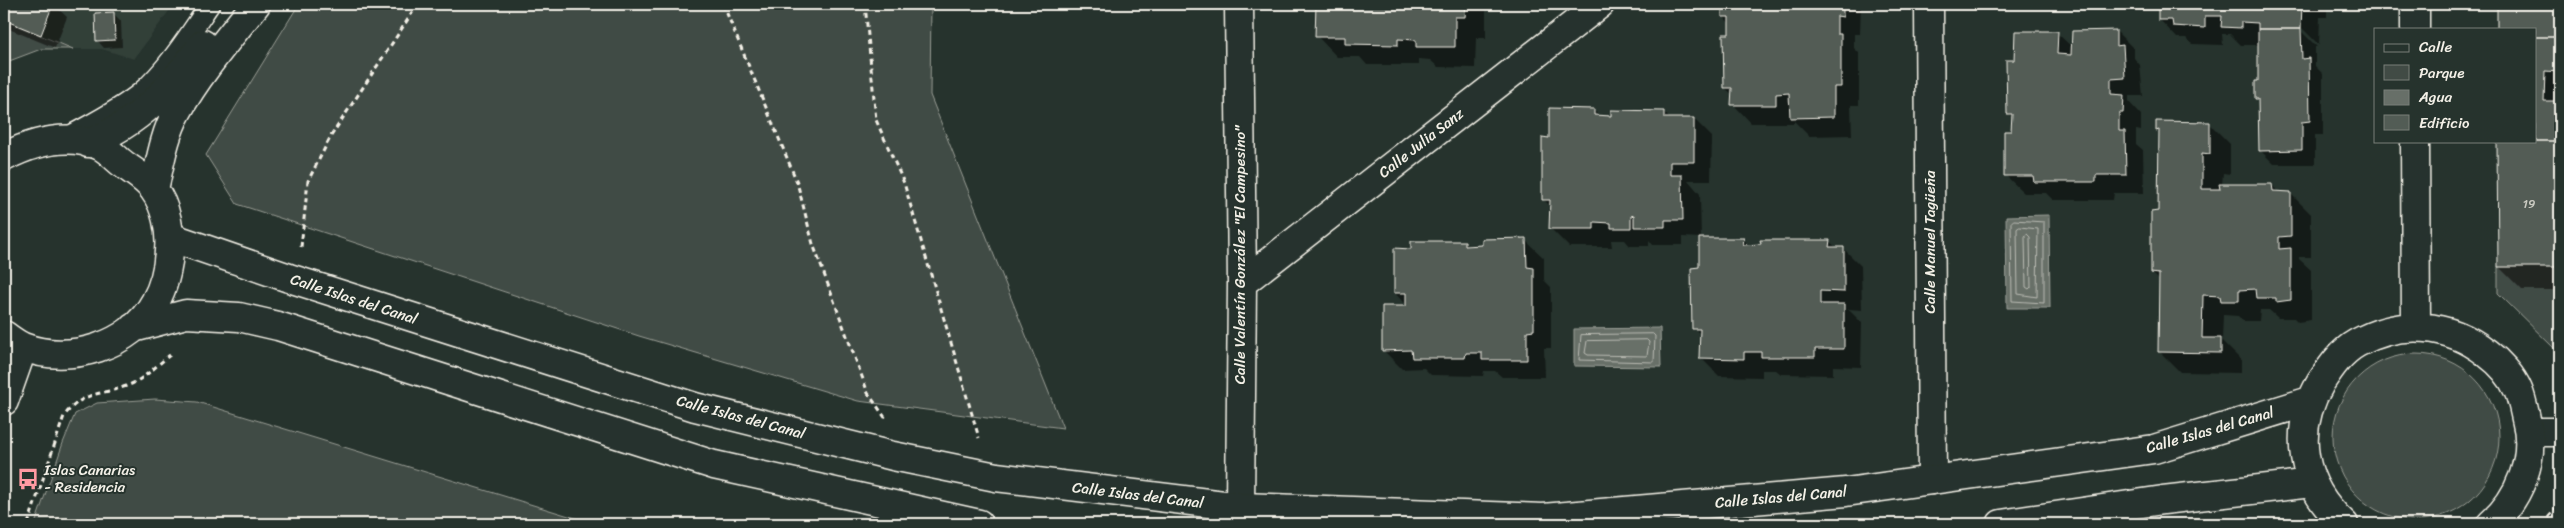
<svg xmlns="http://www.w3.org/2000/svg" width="2564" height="528" viewBox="0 0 2564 528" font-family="Sriracha,sans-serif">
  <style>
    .built { fill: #333f39 }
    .green { fill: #414b45; stroke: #9a9e96 }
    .water { fill: #676f68; stroke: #9fa39b }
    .shadow { fill: #0007 }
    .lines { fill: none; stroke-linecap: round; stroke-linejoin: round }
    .shore { stroke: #bcbdb5; stroke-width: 1 }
    .building { fill: #525c55; stroke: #f4f1e8 }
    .lane-casing { stroke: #f4f1e8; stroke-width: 22 }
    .street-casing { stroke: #f4f1e8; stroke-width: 31 }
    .secondary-casing { stroke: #f4f1e8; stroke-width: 31 }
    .path { stroke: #f4f1e8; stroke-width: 3; stroke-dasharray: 5 4; stroke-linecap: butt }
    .lane { stroke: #26332d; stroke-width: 19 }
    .street { stroke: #26332d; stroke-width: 28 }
    .secondary { stroke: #26332d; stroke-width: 28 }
    .labels { text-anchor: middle; stroke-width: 4; stroke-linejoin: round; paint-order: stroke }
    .number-label { font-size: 12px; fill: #ccccc3 }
    .street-label { font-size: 15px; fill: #f4f1e8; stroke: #26332d }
    .poi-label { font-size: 15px; fill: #f4f1e8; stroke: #26332d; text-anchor: start }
  </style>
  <rect width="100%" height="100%" fill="#26332d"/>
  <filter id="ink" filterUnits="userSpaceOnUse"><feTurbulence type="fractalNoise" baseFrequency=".02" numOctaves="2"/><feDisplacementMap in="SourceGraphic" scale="10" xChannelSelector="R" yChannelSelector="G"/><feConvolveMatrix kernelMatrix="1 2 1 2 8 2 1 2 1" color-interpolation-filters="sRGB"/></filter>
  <g filter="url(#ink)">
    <path class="built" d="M4,4H174L134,59L102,49H73L4,20Z"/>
    <path class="green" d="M299,4H931L930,95L1063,428L858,401L639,336L237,204L206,155Z
      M4,20L73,49H41L4,63Z
      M2498,267H2560V354L2498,293Z
      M2333 437a83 83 0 1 1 166 0a83 83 0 1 1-166 0Z
      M155,399L197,402L595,524H35L63,443L75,414L97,403Z"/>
    <path class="water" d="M2049,215L2050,308H2007L2006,216Z
      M1660,328L1661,367L1574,366V329Z"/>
    <path class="shadow" d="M4,4H53L67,17L55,48L4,27Z
      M1317,4H1486V38H1476L1475,68L1438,67L1430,60L1419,59V65H1367L1360,57H1337L1317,36Z
      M1723,4H1861L1860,34H1854V48L1859,53V105H1851L1852,135L1809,136L1794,121V123H1751L1733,104V95L1725,88L1730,24L1723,16Z
      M2159,4H2327V17H2320L2319,45L2298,24L2296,26L2317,47H2315V66L2323,74V135H2315V164H2274L2260,150L2259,102L2257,99L2259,82V45H2241L2230,34H2222L2223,45L2192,44L2186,38H2177L2159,19Z
      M2498,4H2560V290H2522L2499,267L2535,141V29H2498Z
      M114,14L121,21L122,47L104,48L97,40Z
      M2116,31L2134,49V58L2140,65L2143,96H2129V102L2141,115V131L2136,130V144L2143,150L2144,193H2114L2113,200H2053L2046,193H2024L2005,175L2013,118L2008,113L2015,62L2057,33L2073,48Z
      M1594,110L1600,117H1612L1664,112L1670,119H1694L1712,137L1711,180H1688L1700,194L1701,239H1743L1750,246L1829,241L1837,248H1843L1861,266L1862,310L1848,309L1862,323L1861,367L1833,366V375L1781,374L1776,370H1762V377L1719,376L1701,358V335L1694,328L1700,268V238L1683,237V245H1653L1649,240V246H1630L1625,240H1611L1612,247H1569L1551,229V207L1543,199L1550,139Z
      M2209,123L2230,144V174L2223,173L2222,185H2272L2279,193H2290L2311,214V257H2299V259L2311,270V320L2298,322L2294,318H2278L2269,310H2260L2259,321H2243L2238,316L2223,315L2222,341L2241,360V373L2180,372L2160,352V281L2152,273L2159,212L2160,134L2157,130Z
      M1525,240L1544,258V280L1551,287V348H1544L1545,377H1502L1495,371H1484L1483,376L1431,375L1424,368L1402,369L1383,350L1407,307L1395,293L1412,250L1465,243L1469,247Z"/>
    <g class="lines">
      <path class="shore" d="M2014,220L2044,222V303L2012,301L2011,223Z
        M2020,227L2038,229L2037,297L2018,294L2017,229Z
        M2027,234L2030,237L2031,287L2029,289L2026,287L2025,237Z
        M1653,334L1655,336L1654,362L1579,360L1581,335Z
        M1647,340L1649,342L1647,356L1588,355L1585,353L1587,341Z"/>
    </g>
    <path class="building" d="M4,4H53L41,35L4,20Z
      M1316,4H1466L1465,17H1455V47H1416V40L1398,39V45L1345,44V37H1315Z
      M1722,4H1843V17L1837,16V34H1841V87H1834V117L1790,118L1789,93L1776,94V105H1731L1732,88H1724L1723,34H1729V17H1722Z
      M2158,4H2302L2301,29H2258V23L2241,22V28L2221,27L2222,16H2205V28L2173,26L2172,20H2158Z
      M2497,4H2560V37H2535V29H2497Z
      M114,12L115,40L96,41L95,13Z
      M2258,29H2301L2302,59L2309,58L2310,121L2302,122V150L2259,151L2258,99H2255V81H2258Z
      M2116,30V46L2123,45L2125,78L2111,79V94L2124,95L2123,113H2119V131H2125L2126,175H2096V182H2034L2033,176H2004V131H2011L2012,114H2007L2006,60H2014L2015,31H2058L2057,54L2071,55L2072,31Z
      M2535,37H2560V72L2545,71L2544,101H2560V141H2535Z
      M1549,108L1594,109V115L1611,116V110L1664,111V118H1694V162H1670V175H1682L1683,220H1665V227H1634V215L1631,216V228H1611V223L1594,222V229H1549L1550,200H1542V137L1549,138Z
      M2156,121L2210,122V154L2202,153V189H2220L2219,184H2272L2273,191L2291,192V236L2279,237V249L2291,248V300L2276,302V298H2256L2255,289L2239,290V301H2221L2220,296L2203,295L2202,338H2221V353L2158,352L2159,274L2151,273V212L2158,211L2159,130L2156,131Z
      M2497,141H2560V267H2498Z
      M1526,238L1527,267L1534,268V330L1527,331V360H1482V353H1466L1465,358H1412L1411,350L1382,351V306H1406V293H1394V248L1411,249V241H1465V246L1482,245V239Z
      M1699,238H1744L1743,245L1761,244L1760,240H1830L1829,247H1844V292L1820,291V304H1844V349H1815V357H1761V352H1744V359L1699,358L1700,329H1692L1691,268L1699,267Z"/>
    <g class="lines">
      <g class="lane-casing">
        <path id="lane" d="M64,139C90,124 118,111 141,92C167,70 191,32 210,4"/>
      </g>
      <g class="street-casing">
        <path id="street" d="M1239,4L1242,283L1240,507
          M1929,4L1932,480
          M1242,283L1600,4
          M2530,432H2560"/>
      </g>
      <g class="secondary-casing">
        <path id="secondary" d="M2415,4V29
          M2415,141L2416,326
          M88,143C142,122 168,89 203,44
          M4,157C33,142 66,133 98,145C107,148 115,158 122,163C132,171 147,179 154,190C166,206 171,232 169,251C168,269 164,286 155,302C132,346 69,365 23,347C16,344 10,339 4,335
          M154,189C160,164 164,135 177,112C198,74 229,38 256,4
          M170,237L289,278L695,407L893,456L996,477L1240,507L1543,518L1846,492L2154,449L2310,401
          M133,328L186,314L239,317L278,326L714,465L979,524
          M4,401L23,347
          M2001,524L2163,500L2312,483
          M2344,524C2301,485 2291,432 2321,382C2331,367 2341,352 2357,343C2400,319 2449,323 2487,353C2499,362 2512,376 2518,390C2522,399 2524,410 2526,419C2537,458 2519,499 2491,524"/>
      </g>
      <path class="path" d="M723,4L797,182L813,244L868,393L886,419
        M865,4L876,120L904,183L979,438
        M301,247L308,181L331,136L418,4
        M28,524L64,416C85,389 102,396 129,385C144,379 157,365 170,355
        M2542,524L2560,505"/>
      <use href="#lane" class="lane"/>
      <use href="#street" class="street"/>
      <use href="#secondary" class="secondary"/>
    </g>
  </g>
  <defs>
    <g id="bus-bare" transform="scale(1.725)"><path d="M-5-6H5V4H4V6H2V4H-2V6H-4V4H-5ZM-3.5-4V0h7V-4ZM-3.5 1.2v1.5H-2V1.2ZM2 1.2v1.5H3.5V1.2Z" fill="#ff9aa2" stroke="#26332d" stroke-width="2.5" paint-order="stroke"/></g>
  </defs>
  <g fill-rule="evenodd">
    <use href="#bus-bare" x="28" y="479"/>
  </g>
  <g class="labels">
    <g class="number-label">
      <text x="2529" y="208">19</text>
    </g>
    <g class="street-label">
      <text transform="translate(1421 143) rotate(-38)" y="5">Calle Julia Sanz</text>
      <text transform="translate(1930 242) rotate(-90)" y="5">Calle Manuel Tagüeña</text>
      <text transform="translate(1240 255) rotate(-90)" y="5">Calle Valentín González "El Campesino"</text>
      <text transform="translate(354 299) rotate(18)" y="5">Calle Islas del Canal</text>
      <text transform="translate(741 417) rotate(15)" y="5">Calle Islas del Canal</text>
      <text transform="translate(2210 430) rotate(-16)" y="5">Calle Islas del Canal</text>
      <text transform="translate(1138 495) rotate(7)" y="5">Calle Islas del Canal</text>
      <text transform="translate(1781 497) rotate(-5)" y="5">Calle Islas del Canal</text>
    </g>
    <g class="poi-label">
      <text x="44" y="475">Islas Canarias<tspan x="44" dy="17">- Residencia</tspan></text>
    </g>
  </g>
  <rect width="2564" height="528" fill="none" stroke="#26332d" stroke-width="20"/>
  <rect x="10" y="10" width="2544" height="508" fill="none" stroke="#f4f1e8" stroke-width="2" filter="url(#ink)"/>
  <rect x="2374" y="28" width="162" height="115" fill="#26332d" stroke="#787f78"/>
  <rect x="2384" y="44" width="25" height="8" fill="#26332d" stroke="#787f78"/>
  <text x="2419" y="52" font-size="15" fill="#f4f1e8">Calle</text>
  <rect x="2384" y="65" width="25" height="15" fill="#414b45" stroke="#787f78"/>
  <text x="2419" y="78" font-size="15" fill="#f4f1e8">Parque</text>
  <rect x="2384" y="90" width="25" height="15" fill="#676f68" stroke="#787f78"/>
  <text x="2419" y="102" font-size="15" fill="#f4f1e8">Agua</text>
  <rect x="2384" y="115" width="25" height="15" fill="#525c55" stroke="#787f78"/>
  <text x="2419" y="128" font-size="15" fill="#f4f1e8">Edificio</text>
</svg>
